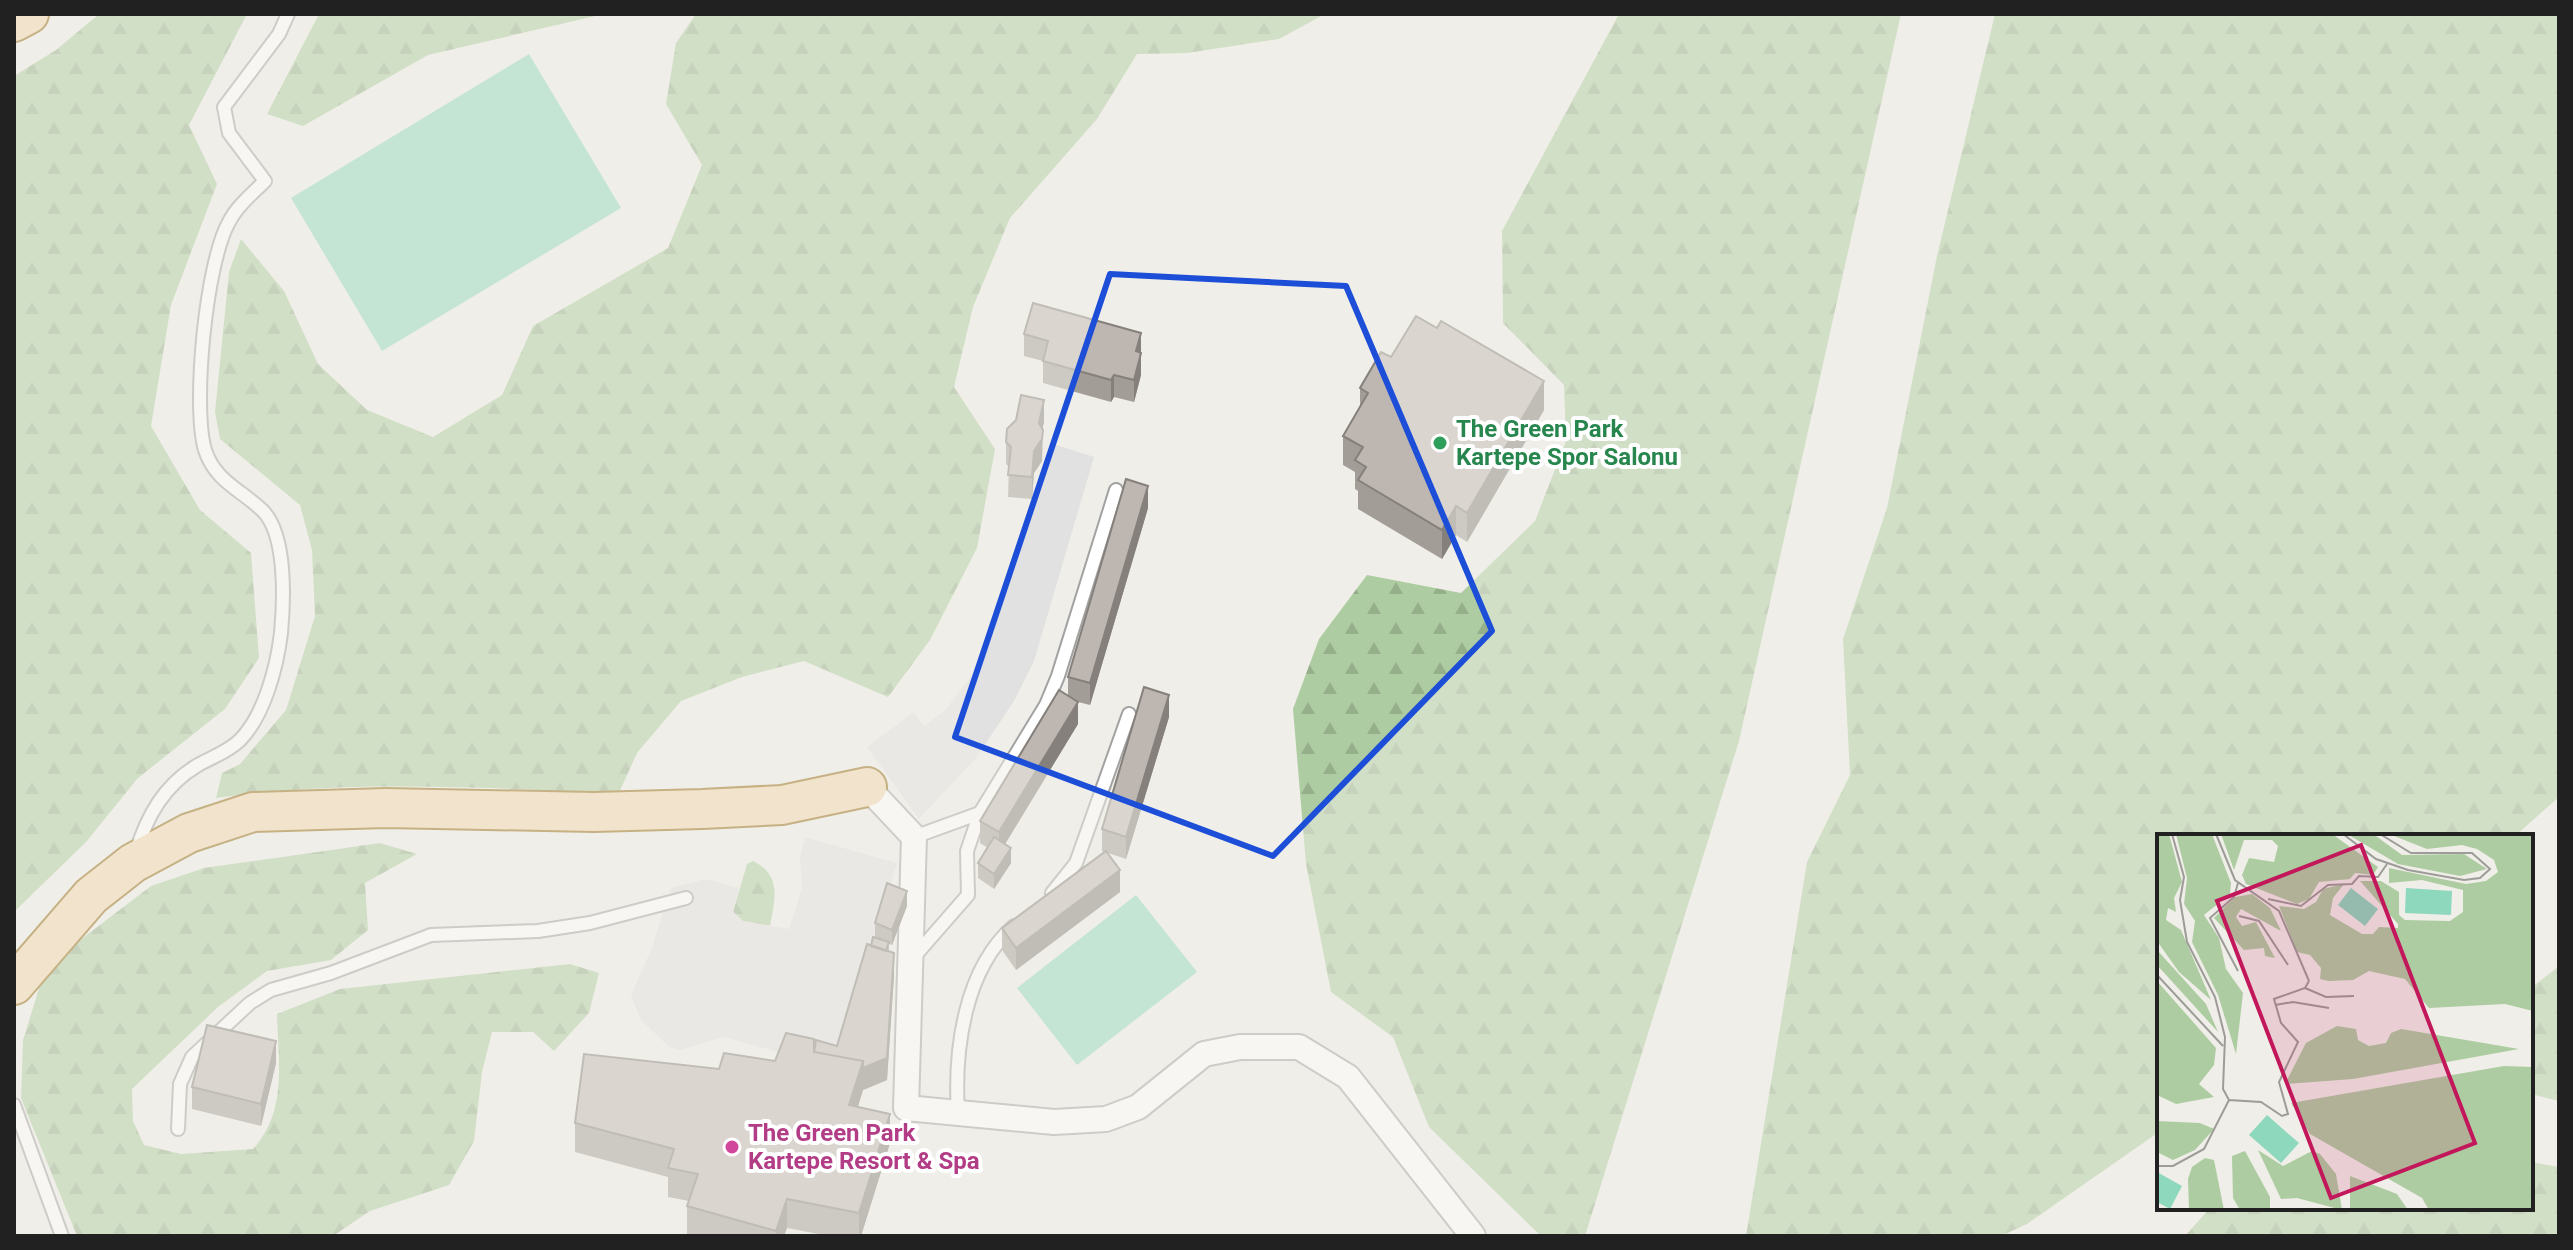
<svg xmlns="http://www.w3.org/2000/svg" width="2573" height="1250" viewBox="0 0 2573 1250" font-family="Roboto,sans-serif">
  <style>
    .forest { fill: url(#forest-firs) }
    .pitch { fill: #8ed8bd }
    .parking { fill: #e1e1e1 }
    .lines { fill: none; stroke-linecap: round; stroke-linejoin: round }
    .service-casing { stroke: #a2a2a2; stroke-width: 16 }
    .minor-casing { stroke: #a2a2a2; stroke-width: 28 }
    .primary-casing { stroke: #90670d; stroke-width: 42 }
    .service { stroke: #fff; stroke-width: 12 }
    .minor { stroke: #fff; stroke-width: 24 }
    .primary { stroke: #f4d5aa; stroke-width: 38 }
    .wall { fill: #a39d98 }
    .shaded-wall { fill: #85807c }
    .building { fill: #beb7b1; stroke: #85807c; stroke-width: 2 }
    .marked { fill: none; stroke: #1d4ed8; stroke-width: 6; stroke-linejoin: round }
    .leisure-dot { fill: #2e9e5b; stroke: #fff; stroke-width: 3 }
    .hotel-dot { fill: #d1479c; stroke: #fff; stroke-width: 3 }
    .labels { text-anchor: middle; stroke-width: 8; stroke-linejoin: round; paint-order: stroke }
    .leisure-label { font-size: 24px; font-weight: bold; fill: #27864d; stroke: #fff; text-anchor: start }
    .hotel-label { font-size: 24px; font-weight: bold; fill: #b23c85; stroke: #fff; text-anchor: start }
    .inset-road { fill: none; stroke: #9d9c98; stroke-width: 2 }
    .view { fill: #c2185b; fill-opacity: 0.15; stroke: #c2185b; stroke-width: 4 }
    .inset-edge { fill: none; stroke: #212121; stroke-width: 4 }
  </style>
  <defs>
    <pattern id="forest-firs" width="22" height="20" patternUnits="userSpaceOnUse" patternTransform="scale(2)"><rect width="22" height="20" fill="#adcca1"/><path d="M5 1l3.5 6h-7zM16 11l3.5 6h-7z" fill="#95af8a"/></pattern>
  </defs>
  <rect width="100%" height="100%" fill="#f0eee8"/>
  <path class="forest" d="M99,14H247L189,125L217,184L171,305L151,426L200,510L251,553L259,658L225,709L138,778L86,842L14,912V76L56,50Z
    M319,14H604L428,55L303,126L267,114Z
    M696,14H1325L1279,39L1187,53L1137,54L1097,119L1010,218L973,307L954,387L995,449L977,548L930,640L888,697L804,661L742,677L681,701L637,753L619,793C484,788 351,779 216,798L222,773L240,764L286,710L315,616L312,550L300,505L220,439L215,412L229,272L241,239L284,291L318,364L367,410L433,437L502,395L533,326L668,248L702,165L666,104L676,43Z
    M1619,14H1901L1739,741L1585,1236H1541L1429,1127L1393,1037L1331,992L1306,864L1293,709L1319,639L1367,575L1461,593L1535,521L1566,441L1564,385L1503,323L1502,231Z
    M1995,14H2559V797L2515,836H2159V1132L2027,1224L2001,1236H1746L1807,862L1850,775L1843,639L1887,508L1937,256Z
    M380,843L417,854L365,883L368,930L331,960L267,971L218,1007L132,1089L133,1121L144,1145L181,1154L253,1149C288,1111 278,1061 277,1014L340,989L570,964L599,973L589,1013L554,1051L533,1032H492L482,1072L474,1141L449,1185L370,1211L333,1236H77L21,1098L23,1040L46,966L151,886L204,868Z
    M753,861C782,875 775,899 770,926L743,921L733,912L747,864Z
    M2559,966V1101L2531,1094V988Z
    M2531,1162L2559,1167V1236H2185L2210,1208H2531Z"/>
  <path class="pitch" d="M529,54L621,208L382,351L291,198Z
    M1136,895L1197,972L1077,1065L1017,988Z"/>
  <path class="parking" d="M1050,443L1094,457L1034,661L1014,701L976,758L919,819L867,747L914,712L924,726L945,710L978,667L993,631Z
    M805,837L897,863L837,1068L723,1037L681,1050L669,1047L640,1019L631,995L651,950L671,888L705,879L739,888L733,912L743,921L789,929L802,888L800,857Z"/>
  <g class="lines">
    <g class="service-casing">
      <path id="service" d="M914,837L980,813L1046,705L1058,676L1116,490
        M136,852C147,816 164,785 198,765C212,757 228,752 240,740C264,716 277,667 281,633C284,601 287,534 262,510C241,490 215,481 205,450C192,406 206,262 229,222C237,206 252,194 265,181L229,133L224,107L279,34L288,14
        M1052,893L1076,863L1129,714
        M913,958L968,895L967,851L980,813
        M14,1105L62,1236
        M958,1113C954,1051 964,969 1014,926
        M178,1129L180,1084L192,1057L250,1003L271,990L331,973L431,935L538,931L590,923L686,898"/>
    </g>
    <g class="minor-casing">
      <path id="minor" d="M867,787L914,837L906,1108L1054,1122L1106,1119L1138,1107L1204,1054L1240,1047H1299L1348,1077L1473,1236"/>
    </g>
    <g class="primary-casing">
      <path id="primary" d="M14,22L29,14
        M14,985L91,896L133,863L189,833L253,812L386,808L594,812L702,809L782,805L867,787"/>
    </g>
    <use href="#service" class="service"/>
    <use href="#minor" class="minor"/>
    <use href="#primary" class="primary"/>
  </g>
  <path class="wall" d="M1141,333V375L1134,402L1114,397L1111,402L1043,383V361L1024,356V334Z
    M1391,357L1544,410L1467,542L1456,535L1442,559L1358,509V491L1355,489V472L1343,465V436L1360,407V388Z
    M1044,422L1042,429V461L1034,473L1032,499L1008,497L1009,467L1006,464V442Z
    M1148,508L1090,705L1078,702V724L1005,844L1011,863L994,889L978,878V863L988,848L980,843V821L1068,695V677Z
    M1169,717L1126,859L1108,853L1120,892L1016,970L1002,950V928L1104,852L1102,851V829Z
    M907,906L892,945L889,944V951L894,975L887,1080L863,1090L858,1107L890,1143L861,1236H829L787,1228L784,1236L687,1235V1206L689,1201L668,1197V1177L575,1152V1123L719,1069L775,1061L837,1046L871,946L875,937V923Z
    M276,1063L261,1126L192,1109V1087Z"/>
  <path class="shaded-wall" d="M1141,333V355L1136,351Z
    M1141,353V375L1134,402V380Z
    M1114,375V397L1111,402V380Z
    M1544,381V410L1467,542V513Z
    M1044,400V422L1039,444L1043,430L1042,461L1034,473L1032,499V477L1034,451Z
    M1148,486V508L1090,705V683Z
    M1456,506V535L1442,559V530Z
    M1169,695V717L1126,859V837Z
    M1078,702V724L999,854V832Z
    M1011,848V863L994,889V874Z
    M1120,870V892L1016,970V948Z
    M907,891V906L892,945V930Z
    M894,953V975L887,1080L863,1090L849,1133V1105Z
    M276,1041V1063L261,1126V1104Z
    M890,1114V1143L861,1236H859V1213Z
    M787,1199V1228L784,1236H776V1231Z"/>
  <path class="building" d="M1033,303L1141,333L1136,351L1141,353L1134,380L1114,375L1111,380L1043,361L1048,341L1024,334Z
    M1416,316L1437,328L1441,321L1544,381L1467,513L1456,506L1442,530L1358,480L1366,467L1355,460L1363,447L1343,436L1368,393L1360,388L1381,352L1391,357Z
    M1021,395L1044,400L1039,423L1043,430L1042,439L1034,451L1032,477L1008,475L1011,447L1006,442L1007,429L1016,420Z
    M1126,479L1148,486L1090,683L1068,677Z
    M1144,687L1169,695L1126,837L1102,829Z
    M1059,690L1078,702L999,832L980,821Z
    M994,837L1011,848L994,874L978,863Z
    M1106,851L1120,870L1016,948L1002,928Z
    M887,883L907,891L892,930L875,923Z
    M873,937L889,942L886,951L871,946Z
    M867,944L894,953L887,1058L863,1068V1061L814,1052L816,1040L837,1046Z
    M207,1025L276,1041L261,1104L192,1087Z
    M786,1033L814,1039V1052L863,1061L849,1105L890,1114L859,1213L787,1199L776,1231L687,1206L698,1174L668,1168L674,1149L575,1123L584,1054L719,1069L724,1053L775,1061Z"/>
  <path d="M0 0H2573V1250H0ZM1110,274L1346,286L1492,631L1273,856L955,737Z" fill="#f0eee8" fill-opacity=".55" fill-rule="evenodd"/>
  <path class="marked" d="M1110,274L1346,286L1492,631L1273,856L955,737Z"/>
  <circle class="leisure-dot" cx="1440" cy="443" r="8"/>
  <circle class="hotel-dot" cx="732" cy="1147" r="8"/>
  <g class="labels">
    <g class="leisure-label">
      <text x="1456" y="437">The Green Park<tspan x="1456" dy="28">Kartepe Spor Salonu</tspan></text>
    </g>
    <g class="hotel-label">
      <text x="748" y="1141">The Green Park<tspan x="748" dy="28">Kartepe Resort &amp; Spa</tspan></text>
    </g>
  </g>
  <g transform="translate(2157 834)">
    <rect width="376" height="376" fill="#f0eee8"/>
    <path d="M0,0H12L25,48L17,64L19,78L11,74L9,86L24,96L54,166L22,138L0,107ZM19,0H55L74,49L73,60L47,81L62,104L69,135L86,159L79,220L61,161L35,108L38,87L27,70L30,44ZM64,0H175L221,33L216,41L198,39L193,45L162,48L152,65L140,70L89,50L85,41L92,24L117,28L121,12L115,6H87L77,36ZM190,0H216L245,21L307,20L330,35L303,42L241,30ZM232,0H376V177L348,170L272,174L248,145L212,137L196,146L172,147L163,145L164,134L153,121L140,118L122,72L147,75L159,68L166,55L187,50L176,64L173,81L205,100H216L222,93L241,94V90L203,47H224L242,58V81L248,86L293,87L306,78V56L265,46L232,49V34L309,50L329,47L341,38L337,26L320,15L305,11L270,15ZM95,60L113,74L124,97L84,75L79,83L85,92L99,88L118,124L108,122L107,114L87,116L57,84L78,63ZM0,116L49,170L61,198L0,131ZM0,147L59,214L57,231L42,250L57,263L19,270L0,261ZM180,192L199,195L201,206L212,212L229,209L234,199L244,195L362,215L196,245L128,250L149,209ZM347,232L376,233V376H272L265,364L153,300L134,269ZM0,287L43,289L57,295L38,316L16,326L0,318ZM101,316L126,332L155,317L163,320L179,340L185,376L140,364L124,365ZM88,317L113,363V376H83L76,364L75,322ZM48,324L57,326L67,376L32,375L31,345L35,333ZM193,342L240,360L251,376H193Z" fill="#adcca1"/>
    <path d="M194,54L221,75L208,92L181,71ZM249,54L295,57L294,81L248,79ZM110,281L142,309L124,329L92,301ZM0,338L25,352L13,375L0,368Z" fill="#8ed8bd"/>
    <path class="inset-road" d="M15,0L27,43L23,66L30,108L58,163L68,203L66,255L72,266L104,268L125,282L131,280L122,248L141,208L124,189L117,165L148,154L152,147M59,0L78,46L122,77L152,147M186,0L219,25L251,36L307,46L323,44L333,35L315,19H254L223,0M111,65L144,72L171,51L195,50L202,42L221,43L230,30M82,82L102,87L131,131M81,137L53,84L77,63L81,49M0,141L66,212M148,154L169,163L197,162M118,171L136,168L172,174M0,332H16L47,315L72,266"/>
    <path class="view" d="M204,11L318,309L174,364L60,67Z"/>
    <rect width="376" height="376" class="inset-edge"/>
  </g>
  <rect width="2573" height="1250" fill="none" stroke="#212121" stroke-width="32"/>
</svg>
